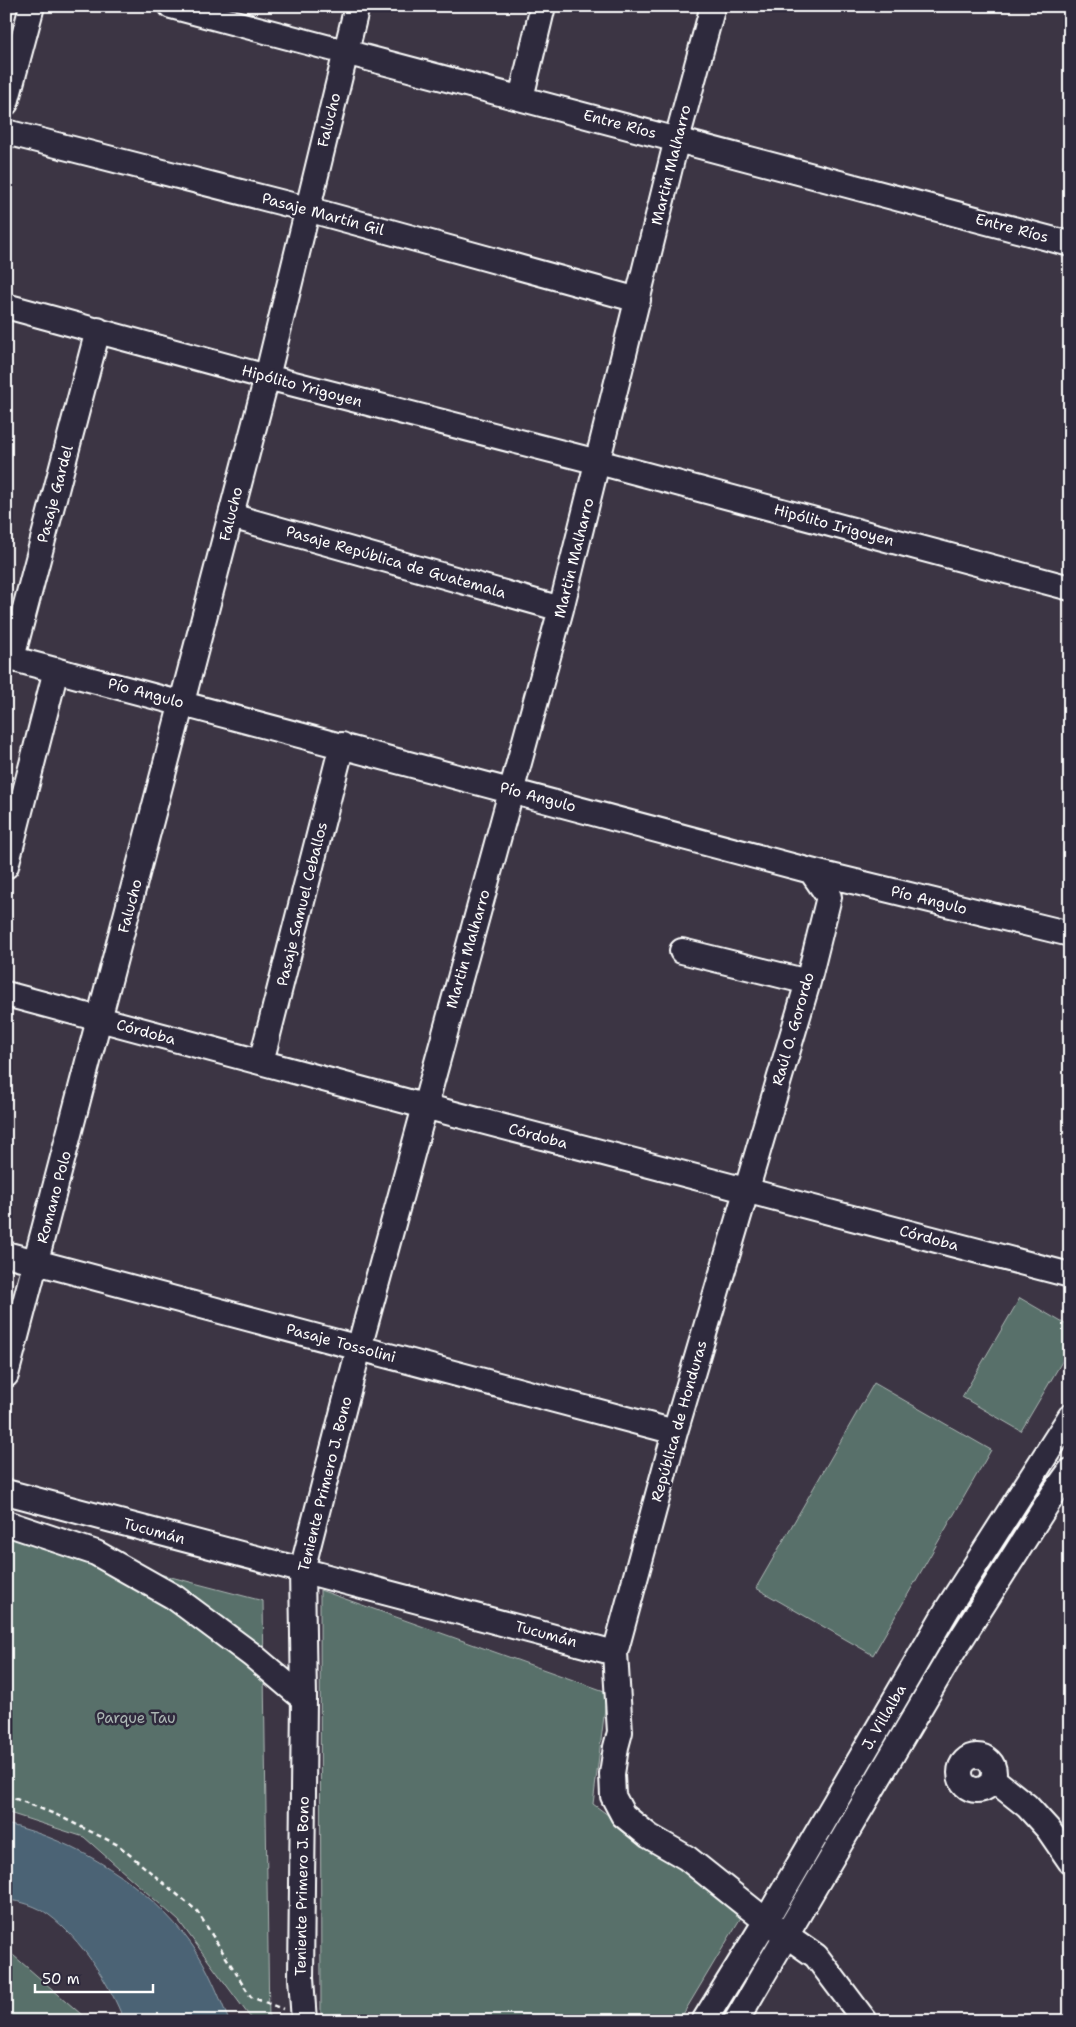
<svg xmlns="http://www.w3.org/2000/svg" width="1076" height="2027" viewBox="0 0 1076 2027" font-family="'Shantell Sans',sans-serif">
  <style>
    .green { fill: #596f6a; stroke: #acb7b4 }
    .water { fill: #4c6475; stroke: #94a2ac }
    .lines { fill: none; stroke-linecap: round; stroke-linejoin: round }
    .minor-casing { stroke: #fff; stroke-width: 28 }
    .path { stroke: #fff; stroke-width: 2.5; stroke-dasharray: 5 4; stroke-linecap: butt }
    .minor { stroke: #2f2a3d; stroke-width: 24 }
    .labels { text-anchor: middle; stroke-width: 5; stroke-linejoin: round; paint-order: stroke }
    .street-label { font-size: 15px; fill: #fff; stroke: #2f2a3d }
    .park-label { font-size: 15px; fill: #acb7b4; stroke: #2f2a3d }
  </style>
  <rect width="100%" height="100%" fill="#3c3544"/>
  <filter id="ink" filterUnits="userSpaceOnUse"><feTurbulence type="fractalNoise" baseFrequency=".02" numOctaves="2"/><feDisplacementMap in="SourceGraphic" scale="10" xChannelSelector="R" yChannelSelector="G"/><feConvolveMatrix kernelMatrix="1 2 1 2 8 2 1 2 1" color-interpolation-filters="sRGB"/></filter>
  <g filter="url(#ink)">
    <path class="green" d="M1020,1298L1070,1327V1348L1021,1431L962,1397Z
      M874,1383L991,1450L873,1655L756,1588Z
      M6,1534L263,1601L269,2021H251L250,2017L179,1921L84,1837L6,1812Z
      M320,1590L607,1692L593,1804L743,1914L679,2021H321Z
      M6,1949L89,2021H6Z"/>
    <path class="water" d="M6,1824C76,1840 150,1886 192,1945C208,1967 219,1996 229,2021H124C111,1985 80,1938 49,1915C37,1906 21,1901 6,1900Z"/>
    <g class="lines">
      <g class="minor-casing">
        <path id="minor" d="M171,6L1070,244
          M521,98L543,6
          M6,103L32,6
          M6,132L307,209L638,300
          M6,306L267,377L598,462L1070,588
          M231,516L561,609
          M6,657L811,871L1070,934
          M12,658L98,330
          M6,866L56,670
          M811,871L829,897L808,982L675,1432L615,1653L620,1732L616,1747L612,1774L613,1796L623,1815L649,1836L687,1858L766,1921L816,1956L865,2021
          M682,951L808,982
          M6,994L424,1106L1070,1275
          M261,1062L342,745
          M6,1254L675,1432
          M6,1375L267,377L357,6
          M6,1492L615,1653
          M6,1523L96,1553L174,1597L252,1655L304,1699
          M960 1773a17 17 0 1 1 34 0a17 17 0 1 1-34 0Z
          M993,1779L1027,1806L1048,1829L1070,1861
          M304,2021L301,1978L304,1699L302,1570L359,1348L561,609L677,139L713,6
          M704,2021L766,1921L948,1608L1070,1417
          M736,2021L949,1658L1054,1493L1070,1471"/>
      </g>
      <path class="path" d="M6,1795L57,1815L118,1845L197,1911L251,1997L283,2009"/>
      <use href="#minor" class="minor"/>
    </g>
  </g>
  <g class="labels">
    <g class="street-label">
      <text transform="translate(329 120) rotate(-76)" y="5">Falucho</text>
      <text transform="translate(620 124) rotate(15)" y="5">Entre Ríos</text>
      <text transform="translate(671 165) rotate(-76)" y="5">Martin Malharro</text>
      <text transform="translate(323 214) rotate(15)" y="5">Pasaje Martín Gil</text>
      <text transform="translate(1012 228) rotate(15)" y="5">Entre Ríos</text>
      <text transform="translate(302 386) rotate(15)" y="5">Hipólito Yrigoyen</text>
      <text transform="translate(55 494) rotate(-75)" y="5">Pasaje Gardel</text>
      <text transform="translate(231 514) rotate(-76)" y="5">Falucho</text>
      <text transform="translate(834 525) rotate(15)" y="5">Hipólito Irigoyen</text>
      <text transform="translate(574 558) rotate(-76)" y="5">Martin Malharro</text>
      <text transform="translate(396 562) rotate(16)" y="5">Pasaje República de Guatemala</text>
      <text transform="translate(146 693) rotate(15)" y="5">Pío Angulo</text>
      <text transform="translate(538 797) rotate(15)" y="5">Pío Angulo</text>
      <text transform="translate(929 900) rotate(14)" y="5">Pío Angulo</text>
      <text transform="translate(302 904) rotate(-76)" y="5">Pasaje Samuel Ceballos</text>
      <text transform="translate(130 906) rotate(-75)" y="5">Falucho</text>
      <text transform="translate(468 949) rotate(-74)" y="5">Martin Malharro</text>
      <text transform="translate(793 1029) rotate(-74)" y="5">Raúl O. Gorordo</text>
      <text transform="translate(146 1032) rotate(15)" y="5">Córdoba</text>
      <text transform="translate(538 1136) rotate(15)" y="5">Córdoba</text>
      <text transform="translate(54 1197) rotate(-75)" y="5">Romano Polo</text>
      <text transform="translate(929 1238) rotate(15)" y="5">Córdoba</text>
      <text transform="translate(341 1343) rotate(15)" y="5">Pasaje Tossolini</text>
      <text transform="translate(679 1421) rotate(-74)" y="5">República de Honduras</text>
      <text transform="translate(325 1484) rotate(-76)" y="5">Teniente Primero J. Bono</text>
      <text transform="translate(154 1531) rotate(15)" y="5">Tucumán</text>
      <text transform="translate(546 1634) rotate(15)" y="5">Tucumán</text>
      <text transform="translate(884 1717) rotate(-60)" y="5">J. Villalba</text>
      <text transform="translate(302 1886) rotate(-89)" y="5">Teniente Primero J. Bono</text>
    </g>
    <g class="park-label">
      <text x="136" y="1723">Parque Tau</text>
    </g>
  </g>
  <rect width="1076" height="2027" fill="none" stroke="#2f2a3d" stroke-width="25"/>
  <rect x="12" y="12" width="1051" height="2002" fill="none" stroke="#fff" stroke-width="2" filter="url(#ink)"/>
  <path d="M35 1984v8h118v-8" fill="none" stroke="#ffffff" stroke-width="2.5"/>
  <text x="42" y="1984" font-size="15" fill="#ffffff" stroke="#2f2a3d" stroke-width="4" paint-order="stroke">50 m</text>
</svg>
